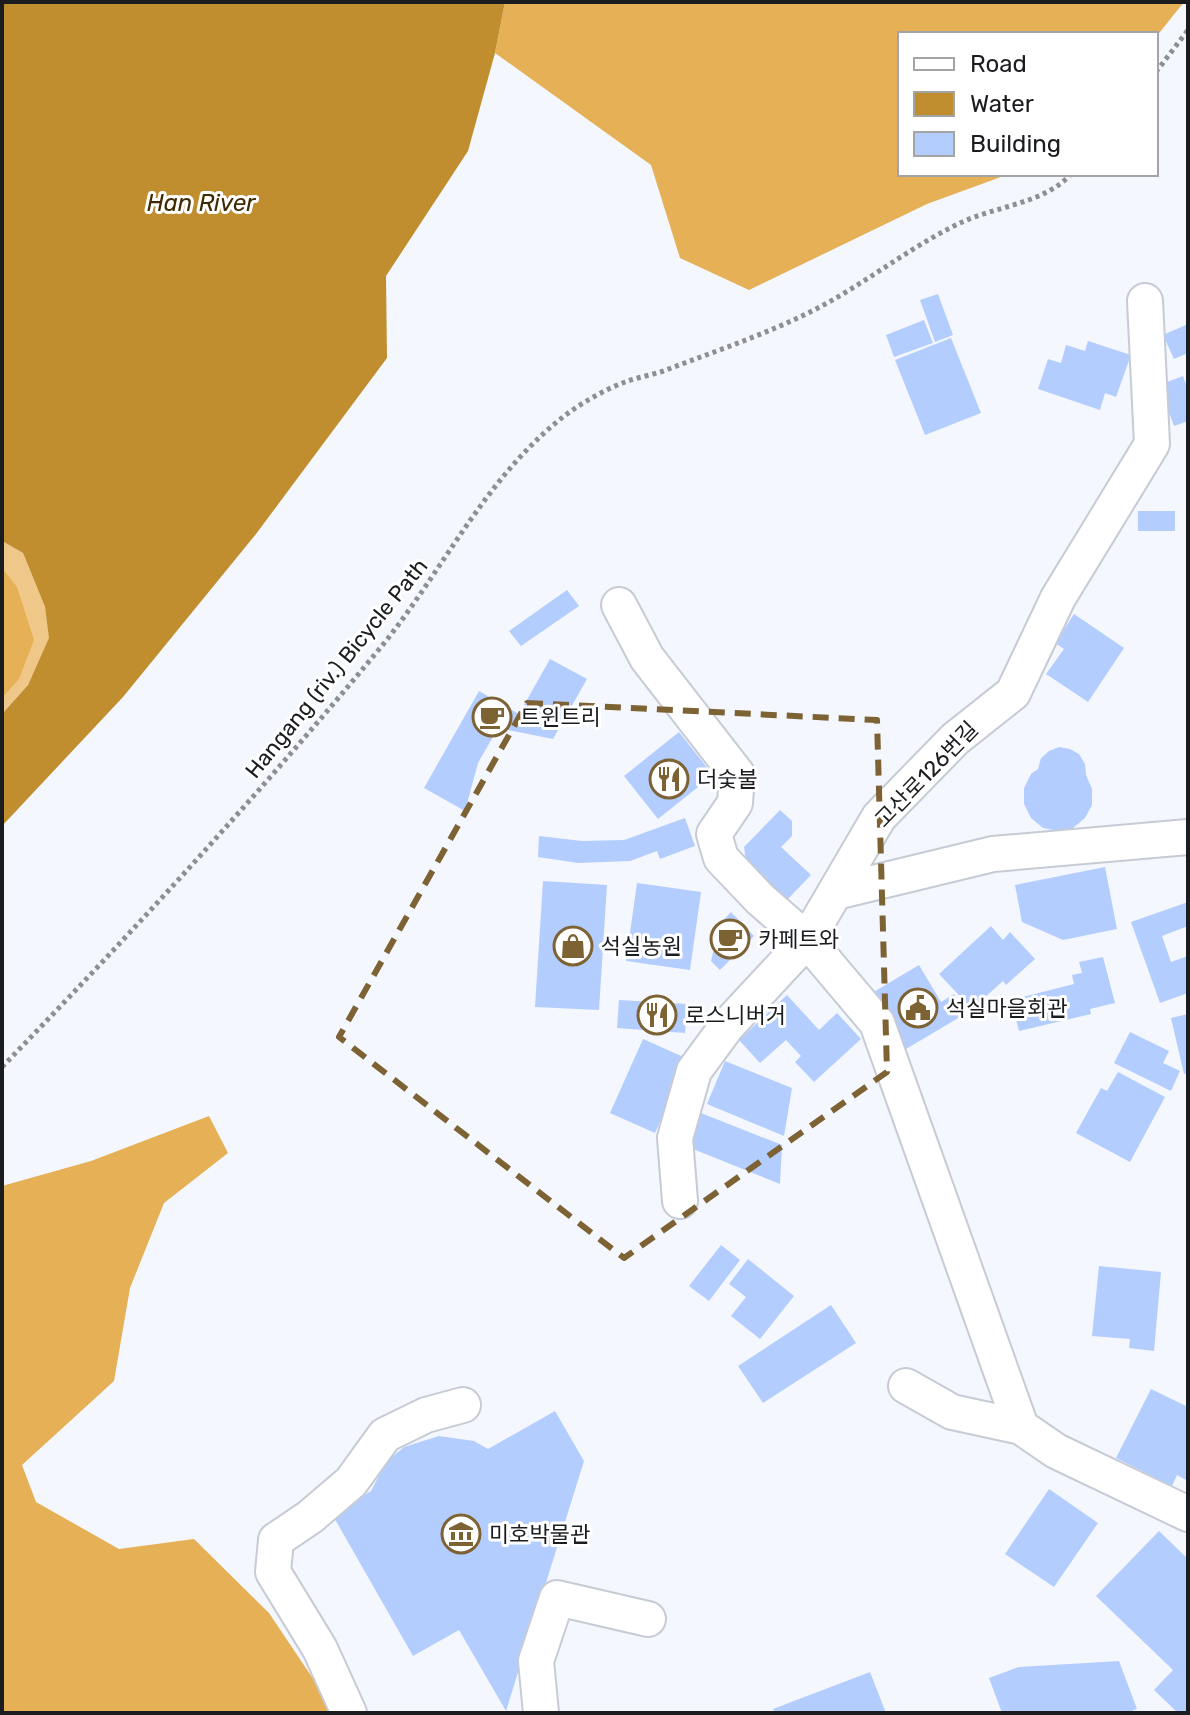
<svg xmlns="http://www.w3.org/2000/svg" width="1190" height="1715" viewBox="0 0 1190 1715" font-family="Rubik,'Noto Sans KR',sans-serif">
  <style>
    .green { fill: #efc889 }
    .forest { fill: #e5b056 }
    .water { fill: #c18e2f }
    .building { fill: #b4cdff }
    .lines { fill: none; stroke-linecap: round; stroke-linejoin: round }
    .minor-casing { stroke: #c6cbd5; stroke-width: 38 }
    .path { stroke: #8d8f94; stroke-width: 5; stroke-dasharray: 4 4; stroke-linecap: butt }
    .minor { stroke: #fff; stroke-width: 34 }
    .marked { fill: none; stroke: #7d6234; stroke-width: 6; stroke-dasharray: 16 10; stroke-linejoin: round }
    .labels { text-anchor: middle; stroke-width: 6; stroke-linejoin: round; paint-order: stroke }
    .street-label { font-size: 22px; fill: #1a1c1f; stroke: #fff }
    .poi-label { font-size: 22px; fill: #1a1c1f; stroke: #fff; text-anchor: start }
    .water-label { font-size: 24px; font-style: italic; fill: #3f2a02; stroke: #fff }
  </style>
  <rect width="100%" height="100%" fill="#f4f7fd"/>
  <path class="green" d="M2,541L23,553L45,607L50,638L28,685L2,714Z"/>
  <path class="forest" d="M505,2H1184L1156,37V34H900V174H1009L927,204L749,290L680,258L651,165L495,53Z
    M2,568L17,587L34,640L19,679L2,698Z
    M209,1116L228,1153L164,1203L130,1288L114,1381L22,1465L36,1502L119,1549L194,1539L269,1613L336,1713H2V1186L91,1161Z"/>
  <path class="water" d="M2,2H505L495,53L468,151L386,276L387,358L256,534L123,697L2,826V714L28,685L49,638L45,607L23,553L2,541Z"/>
  <path class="building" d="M938,294L953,335L935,342L920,300Z
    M924,320L933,343L894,357L886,335Z
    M1188,324V353L1174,359L1163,335Z
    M951,338L981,413L925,435L895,360Z
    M1088,341L1131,355L1116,397L1105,393L1100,410L1038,389L1048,359L1061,363L1066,345L1085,351Z
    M1183,376L1188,390V421L1174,426L1159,385Z
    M1138,511H1175V531H1138Z
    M567,590L579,606L521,646L509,631Z
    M1074,614L1124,648L1088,702L1046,674L1064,649L1055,643Z
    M550,659L587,679L553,739L498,728L478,763L465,811L424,788L479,691L519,714Z
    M679,732L713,775L658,819L624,776Z
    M1059,747L1070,749L1079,754L1085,764L1086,775L1092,789V805L1085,818L1073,828L1058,831L1043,828L1031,818L1024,804V788L1031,774L1038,769L1041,758L1049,751Z
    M780,810L792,821V836L781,847L811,875L786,901L746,861L744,847Z
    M685,818L695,846L660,859L657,851L630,861L578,863L538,857L539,836L582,841L624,840Z
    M1105,867L1117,929L1063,940L1022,922L1015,885Z
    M543,881L607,885L599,1010L535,1007Z
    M637,883L701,892L690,970L626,961Z
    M1188,902V926L1162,936L1171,962L1188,956V993L1160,1003L1131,922Z
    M731,912L754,936L720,970L711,961L720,924Z
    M991,926L1003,940L1010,932L1035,959L1006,985L1003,981L972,1009L939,974Z
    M1103,957L1115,1003L1090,1009L1091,1014L1019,1031L1011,1000L1074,984L1072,975L1082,973L1079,962Z
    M919,965L941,1002L954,994L965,1014L901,1052L867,996Z
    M787,995L819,1030L837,1013L861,1039L814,1082L795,1062L801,1056L786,1040L760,1063L739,1040Z
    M619,1000L687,1004L685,1033L617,1028Z
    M1188,1014V1073L1184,1074L1171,1018Z
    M1130,1032L1169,1051L1163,1063L1180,1071L1171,1091L1114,1063Z
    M643,1039L688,1059L655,1133L610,1113Z
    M725,1061L792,1088L784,1136L707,1104Z
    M1118,1072L1165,1097L1130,1162L1076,1133L1101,1088L1107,1091Z
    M701,1113L782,1145L780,1184L688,1147Z
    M721,1245L740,1260L709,1301L689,1286Z
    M748,1259L794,1296L760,1339L731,1316L746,1297L729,1284Z
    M1099,1266L1161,1272L1154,1351L1129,1348L1130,1339L1092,1336Z
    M831,1305L856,1343L763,1403L738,1366Z
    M1151,1389L1188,1407V1476L1186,1480L1177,1475L1172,1486L1116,1458Z
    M555,1411L584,1461L506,1711L459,1630L413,1656L332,1514L371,1491L386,1462L404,1447L439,1436L474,1441L488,1449Z
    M1049,1489L1098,1523L1054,1587L1005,1554Z
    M1159,1531L1188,1559V1713H1178L1154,1690L1173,1670L1096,1596Z
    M1119,1661L1137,1709L1127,1713H1002L989,1678L1019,1667Z
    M870,1672L886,1713H775L773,1709Z"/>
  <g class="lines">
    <g class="minor-casing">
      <path id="minor" d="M1145,301L1152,444L1058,598L1013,693L955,739L879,817L807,940L877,1023L1021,1427L1056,1451L1188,1514
        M619,605L647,658L737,774L735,803L714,834L721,858L760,899L807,940L727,1026L694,1071L675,1138L680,1201
        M836,892L993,854L1188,837
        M906,1386L952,1412L1021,1427
        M349,1713L320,1649L273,1572L276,1540L310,1517L351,1482L385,1435L426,1415L463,1405
        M541,1713L536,1661L557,1598L648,1619"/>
    </g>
    <path class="path" d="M1156,72L1188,30
      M2,1067C133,932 261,792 381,647C443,571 485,478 563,417C581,403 604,390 625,382C638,377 653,375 666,370C713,352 761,336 806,314C860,288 906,249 960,223C995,206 1044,204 1071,174"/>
    <use href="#minor" class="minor"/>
  </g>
  <path class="marked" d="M527,703L877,720L887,1072L624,1258L339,1037Z"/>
  <defs>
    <g id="cafe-ring" transform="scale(2)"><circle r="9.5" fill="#fff" stroke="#7d6234" stroke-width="1.5"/><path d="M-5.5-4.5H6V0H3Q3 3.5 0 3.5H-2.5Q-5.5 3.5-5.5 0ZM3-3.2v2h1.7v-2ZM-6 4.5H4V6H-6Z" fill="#7d6234"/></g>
    <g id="restaurant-ring" transform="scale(2)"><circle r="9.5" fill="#fff" stroke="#7d6234" stroke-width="1.5"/><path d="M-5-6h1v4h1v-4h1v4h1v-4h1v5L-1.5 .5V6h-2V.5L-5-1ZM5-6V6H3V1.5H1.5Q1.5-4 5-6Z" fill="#7d6234"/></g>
    <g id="shop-ring" transform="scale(2)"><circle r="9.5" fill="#fff" stroke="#7d6234" stroke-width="1.5"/><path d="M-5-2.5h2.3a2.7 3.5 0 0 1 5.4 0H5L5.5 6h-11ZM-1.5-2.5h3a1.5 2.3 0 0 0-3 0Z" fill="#7d6234"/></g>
    <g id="civic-ring" transform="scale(2)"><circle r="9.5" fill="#fff" stroke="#7d6234" stroke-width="1.5"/><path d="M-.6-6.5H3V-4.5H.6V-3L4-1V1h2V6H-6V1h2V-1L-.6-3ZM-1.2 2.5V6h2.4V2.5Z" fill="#7d6234"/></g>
    <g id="museum-ring" transform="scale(2)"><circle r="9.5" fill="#fff" stroke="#7d6234" stroke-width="1.5"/><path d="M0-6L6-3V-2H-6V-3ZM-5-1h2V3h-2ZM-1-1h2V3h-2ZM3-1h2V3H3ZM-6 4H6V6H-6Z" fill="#7d6234"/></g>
  </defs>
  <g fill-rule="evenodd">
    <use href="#cafe-ring" x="492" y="717"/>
    <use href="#restaurant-ring" x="669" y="779"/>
    <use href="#cafe-ring" x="730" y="939"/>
    <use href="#shop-ring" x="573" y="946"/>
    <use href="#civic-ring" x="918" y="1008"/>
    <use href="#restaurant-ring" x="657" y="1015"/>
    <use href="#museum-ring" x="461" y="1534"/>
  </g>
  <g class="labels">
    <g class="street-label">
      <text transform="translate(336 668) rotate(-51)" y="8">Hangang (riv.) Bicycle Path</text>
      <text transform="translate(926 774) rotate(-46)" y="8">고산로126번길</text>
    </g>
    <g class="poi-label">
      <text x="520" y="725">트윈트리</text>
      <text x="697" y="787">더숯불</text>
      <text x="758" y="947">카페트와</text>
      <text x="601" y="954">석실농원</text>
      <text x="946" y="1016">석실마을회관</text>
      <text x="685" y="1023">로스니버거</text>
      <text x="489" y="1542">미호박물관</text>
    </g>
    <g class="water-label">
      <text x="201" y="211">Han River</text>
    </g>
  </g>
  <rect width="1190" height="1715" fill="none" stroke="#1a1c1f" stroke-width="8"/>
  <rect x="898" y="32" width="260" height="144" fill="#ffffff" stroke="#a3a4a5" stroke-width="2"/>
  <rect x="914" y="58" width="40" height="12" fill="#ffffff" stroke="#a3a4a5" stroke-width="2"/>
  <text x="970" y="72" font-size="24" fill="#1a1c1f">Road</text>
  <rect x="914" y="92" width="40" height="24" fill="#c18e2f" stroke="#a3a4a5" stroke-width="2"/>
  <text x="970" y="112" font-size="24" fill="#1a1c1f">Water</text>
  <rect x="914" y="132" width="40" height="24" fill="#b4cdff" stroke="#a3a4a5" stroke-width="2"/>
  <text x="970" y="152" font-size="24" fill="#1a1c1f">Building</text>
</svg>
